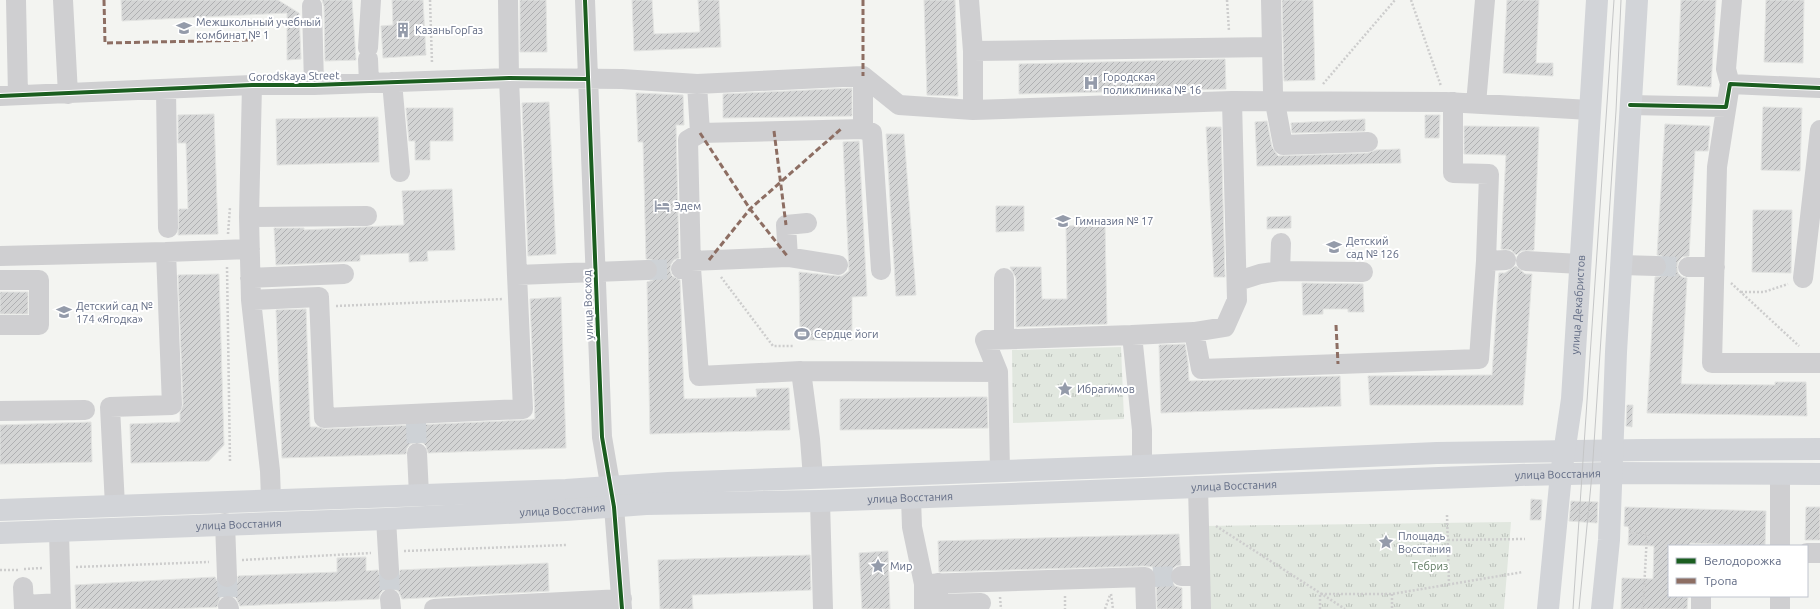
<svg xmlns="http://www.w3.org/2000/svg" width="1820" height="609" viewBox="0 0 1820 609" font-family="Ubuntu,sans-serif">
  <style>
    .park { fill: url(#park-tufts) }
    .building { fill: url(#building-hatch); stroke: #e2e3e1 }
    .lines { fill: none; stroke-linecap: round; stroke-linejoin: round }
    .minor-tunnel { stroke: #ced2d6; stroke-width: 20; stroke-dasharray: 20 10; stroke-linecap: butt }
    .path { stroke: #cdcdcd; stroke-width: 2.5; stroke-dasharray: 2 2; stroke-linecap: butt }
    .minor { stroke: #cfcfd1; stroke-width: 20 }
    .major { stroke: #d2d4d8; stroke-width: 22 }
    .tram { stroke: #c5c6c7; stroke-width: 1 }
    .quiet { stroke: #8d6e63; stroke-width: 3; stroke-dasharray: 6 3; stroke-linecap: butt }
    .cycleway-casing { stroke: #fff; stroke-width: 6 }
    .cycleway { stroke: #1b5e20; stroke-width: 4 }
    .labels { text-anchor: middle; stroke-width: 4; stroke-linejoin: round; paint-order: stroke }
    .poi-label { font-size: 11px; fill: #616b84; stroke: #fff; text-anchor: start }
    .street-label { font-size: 11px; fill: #616b84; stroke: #fff }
    .park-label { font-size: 11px; fill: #617b63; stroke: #fff }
  </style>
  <defs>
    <pattern id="park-tufts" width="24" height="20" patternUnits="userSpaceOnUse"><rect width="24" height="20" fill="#e1e7df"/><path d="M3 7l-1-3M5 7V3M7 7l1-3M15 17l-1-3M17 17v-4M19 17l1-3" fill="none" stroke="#babfba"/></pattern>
    <pattern id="building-hatch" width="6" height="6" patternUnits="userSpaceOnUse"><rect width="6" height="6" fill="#d3d4d4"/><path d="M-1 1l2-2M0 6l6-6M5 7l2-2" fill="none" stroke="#afb0b2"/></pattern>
  </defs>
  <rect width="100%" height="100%" fill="#f3f4f1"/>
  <path class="park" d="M1121,347L1124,419L1013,423L1012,350Z
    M1511,522L1504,609H1207L1203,526Z"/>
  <path class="building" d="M121,0H278L299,13L301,59L287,60V13L122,21Z
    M322,0H352L356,60L325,61L324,6Z
    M392,0H423L426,55L383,58L381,26L393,25Z
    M520,0H546L547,52H520Z
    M632,0H652L654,34L700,32L698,0H719L721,47L634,51Z
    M924,0H955L958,96L927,95Z
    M1282,0H1313L1315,80L1284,81Z
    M1507,0H1539L1536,63H1553V76L1503,73Z
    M1681,0H1716L1711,87L1677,85Z
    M1766,0H1804L1803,63L1764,62Z
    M1225,59L1226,89L1019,94V64Z
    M852,88V116L723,118V94Z
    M636,93L683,95L684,125H676L679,258L674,260L671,264L670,270L672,276L680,280L684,399L757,397L756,389L789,388L790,430L650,434L647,282L653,280L657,276L658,269L656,264L653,260L646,259L643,142H638Z
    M549,102L556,254L528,256L522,103Z
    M1763,107L1802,108L1800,171L1761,170Z
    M406,108H453V141H430V160H415V141H409Z
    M214,114L218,234L178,235L179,209H188L186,143H178V115Z
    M1425,115H1440L1439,138H1425Z
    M378,117L379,162L277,165L276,119Z
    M1365,119V131L1292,133L1291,123Z
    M1267,121L1272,147L1278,156L1368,153L1376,150L1400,149L1401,163L1257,166L1255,122Z
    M1665,124L1710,126L1708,151H1695L1689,256L1682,257L1678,262L1677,267L1678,273L1682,277L1687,278L1681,384L1775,385V382H1806L1807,416L1647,413L1655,277L1662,276L1666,272L1667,267L1666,260L1662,256L1657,255Z
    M1464,126L1539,127L1534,250L1521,251L1516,255L1511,250L1501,249L1506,155L1464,154Z
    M1206,127H1221L1225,277H1214Z
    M886,134H904L916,295L896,296Z
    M859,141L867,296L852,297V340H800L799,272L837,276H842L849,271L843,142Z
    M452,189L455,250L427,251L428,261L409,262V253L360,255V261L276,265L274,228H304V230L404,225L402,191Z
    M996,206H1024V231L996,232Z
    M1753,210H1792L1791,273L1752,272Z
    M1291,216V228L1267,229V217Z
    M1105,225L1107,324L1016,327V278L1010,267H1041L1042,299H1067L1066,226Z
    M1516,266L1525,274H1532L1523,405H1370L1368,376L1492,375L1499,273H1505Z
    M219,274L224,445L209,461L131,463L130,424L180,422V413L183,405L178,275Z
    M1302,283L1363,284L1364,312H1348V309H1323V314L1303,315Z
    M0,292H28V314H0Z
    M561,297L566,448L428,453L426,446L423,443L417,442L410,444L407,448L406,454L282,458L276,310L306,309L310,427H317L325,429L524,420L535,419L530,299Z
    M1185,344L1188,362L1189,381L1340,376L1341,406L1161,413L1159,345Z
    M974,397H987L988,428L840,430V399Z
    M1627,405H1633L1632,427L1626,426Z
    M91,422L92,462L0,464V425Z
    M1531,499L1542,500L1541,520H1530Z
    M1571,501L1598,502L1597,523L1569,521Z
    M1625,507L1766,511L1765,546L1690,543L1689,546H1669V596H1688L1687,609H1621L1622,578L1653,579L1654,546L1628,545L1629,527L1624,526Z
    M1806,507H1820V540H1805Z
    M1179,534L1181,565L1176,566L1171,570L1170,576L1171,581L1175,586L1182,588V609H1157L1156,576L1153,567L1145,566L939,572L938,541Z
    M888,551L890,609H862L859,553Z
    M810,555L811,590L692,595L693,609H660L658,560Z
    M366,557V571L378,570L380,577L384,580L389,581L396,579L399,575L400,570L548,563L549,591L402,599L399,592L394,588H389L383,590L380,594L379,599L240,606L236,598L230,595H224L220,598L217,607L173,609H76L75,585L215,577L218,583L222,587L228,588L233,586L237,583L238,576L337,572V558Z"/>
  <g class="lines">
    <path class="minor-tunnel" d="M1656,266L1688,267
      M647,270L681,269
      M416,423L417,453
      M389,570L390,599
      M227,577L228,606
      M1153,577L1181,576"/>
    <path class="path" d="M430,0L432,63
      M1227,0L1229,31
      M1411,0L1441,86
      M1323,84L1395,0
      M228,234L230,207
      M227,267L230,462
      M721,277L773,346H794
      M1731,283L1799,346
      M1741,292H1764L1788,284
      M336,306L503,299
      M1447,515L1449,584
      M1216,526L1345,609
      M1630,527V533L1647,534L1643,609
      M1448,540L1525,539
      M404,551L566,545
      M242,560L371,553
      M76,567L209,562
      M24,569L43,568
      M0,570H19
      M1111,594L1113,609
      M1392,594V609
      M1065,596V609
      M1000,597L1001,609
      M1105,609L1110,595
      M1320,609V594H1392L1523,572"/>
    <path class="minor" d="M16,0L18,95
      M63,0L68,94
      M508,0L509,78L517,275
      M585,0L602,437L614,507L622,609
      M969,0L973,51V110
      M1271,0L1273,92L1283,145L1368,142
      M312,6L314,85
      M368,48L371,0
      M973,51L1272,47
      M368,59L369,83
      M863,76L899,105L973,110L1232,101L1446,102L1590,110
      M392,82L400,172
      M1730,84L1726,69L1732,0
      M252,85L249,217L251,300L270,471L271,499
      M1820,88L1730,84L1717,167L1712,363H1820
      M166,90L168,228
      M0,96L252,85H314L509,78L622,79L697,84L863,76V129
      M1476,104L1485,0
      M1630,105L1726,107
      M700,133L863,129L872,133L881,270
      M249,217L367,216
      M0,256L166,252
      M788,257L786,225L807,223
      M691,261L788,257L838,265
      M1486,261L1506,260
      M1526,261L1580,264
      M1621,265L1656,266
      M1688,267H1715
      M691,268L699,376L801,371L810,439L813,478
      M681,269L691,268L688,140L700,133L697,84
      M1280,271L1281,243
      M250,278L344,274
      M1004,278V339
      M1803,278L1820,130
      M0,280H39V325H0
      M1238,281L1260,274L1280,271L1363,272
      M251,300L319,297L324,418L523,409L517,275L647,270
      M1194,332L1201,369L1479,359L1486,261L1489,174L1453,173V102
      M801,371L998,372
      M0,411L85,410
      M417,453L419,495
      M1142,466V430L1132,335L1194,332L1225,327L1237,300L1232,101
      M1000,471L998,372L985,340L1132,335
      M1198,486L1201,609
      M911,498L912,527L924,584L1145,577L1146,609
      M820,501L823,609
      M115,506L110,407L172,405L166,252L250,249
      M386,519L389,570
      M225,523L227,577
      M59,532L61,609
      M1780,546V474
      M1807,553H1820
      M1181,576H1199
      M938,583V604L981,603
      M23,587L24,609
      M1701,596V609
      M1780,596V609
      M390,599L391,609
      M24,605L61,603
      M228,606L229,609
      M434,609L502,605
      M503,609L502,605L622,599
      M924,609V584"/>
    <g class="major">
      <path d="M0,510L566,490L668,483L1142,466L1437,453L1643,450L1820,449"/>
      <path id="s1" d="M0,533L386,519L566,510L646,504L820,501L1520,475L1612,473L1820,474"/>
      <path id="s2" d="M1548,609L1561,474L1572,399L1597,0"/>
      <path d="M1602,609L1609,540L1616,352L1637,0"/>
    </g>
    <path class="tram" d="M1573,609L1614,0
      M1579,609L1592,474L1616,111L1621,0"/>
    <path class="quiet" d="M104,0L105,43L253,40
      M863,0V76
      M774,131L786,225
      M700,133L750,209L788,257
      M709,260L750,209L841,129
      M1336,325L1338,364"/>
    <g class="cycleway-casing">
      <path id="cycleway" d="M585,0L602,437L614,507L622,609
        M0,96L252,85H314L509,78L588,79
        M1630,105L1726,107L1730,84L1820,88"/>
    </g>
    <use href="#cycleway" class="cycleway"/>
  </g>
  <defs>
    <g id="school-bare" transform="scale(1.2)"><path d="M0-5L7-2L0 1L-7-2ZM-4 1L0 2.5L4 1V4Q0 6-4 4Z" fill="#949baa" stroke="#fff" stroke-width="2.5" paint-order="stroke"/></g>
    <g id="building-bare" transform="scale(1.2)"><path d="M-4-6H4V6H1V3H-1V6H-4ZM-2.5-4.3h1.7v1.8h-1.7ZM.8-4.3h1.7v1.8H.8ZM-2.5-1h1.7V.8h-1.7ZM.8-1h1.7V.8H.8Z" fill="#949baa" stroke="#fff" stroke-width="2.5" paint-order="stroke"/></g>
    <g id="hospital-bare" transform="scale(1.2)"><path d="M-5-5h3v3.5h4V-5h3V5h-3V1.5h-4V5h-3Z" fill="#949baa" stroke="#fff" stroke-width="2.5" paint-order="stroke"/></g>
    <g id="hotel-bare" transform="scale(1.2)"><path d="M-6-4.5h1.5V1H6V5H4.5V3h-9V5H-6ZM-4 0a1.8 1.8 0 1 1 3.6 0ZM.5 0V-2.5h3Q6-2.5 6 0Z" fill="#949baa" stroke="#fff" stroke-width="2.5" paint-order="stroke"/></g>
    <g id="stadium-bare" transform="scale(1.2)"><path d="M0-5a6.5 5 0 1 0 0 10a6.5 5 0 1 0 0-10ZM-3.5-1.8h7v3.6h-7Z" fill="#949baa" stroke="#fff" stroke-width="2.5" paint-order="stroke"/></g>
    <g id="sight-bare" transform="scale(1.2)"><path d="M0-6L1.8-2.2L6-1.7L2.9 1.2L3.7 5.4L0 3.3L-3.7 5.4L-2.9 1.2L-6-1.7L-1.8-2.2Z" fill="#949baa" stroke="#fff" stroke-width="2.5" paint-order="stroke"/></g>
  </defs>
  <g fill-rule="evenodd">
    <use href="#school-bare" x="184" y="28"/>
    <use href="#building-bare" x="403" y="30"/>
    <use href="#hospital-bare" x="1091" y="83"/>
    <use href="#hotel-bare" x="662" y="206"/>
    <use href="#school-bare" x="1063" y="221"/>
    <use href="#school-bare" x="1334" y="247"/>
    <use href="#school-bare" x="64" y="312"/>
    <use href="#stadium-bare" x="802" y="334"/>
    <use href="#sight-bare" x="1065" y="389"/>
    <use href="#sight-bare" x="1386" y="542"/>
    <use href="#sight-bare" x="878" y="566"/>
  </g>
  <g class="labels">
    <g class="poi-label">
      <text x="196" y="26">Межшкольный учебный<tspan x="196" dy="13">комбинат № 1</tspan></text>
      <text x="415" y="34">КазаньГорГаз</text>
      <text x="1103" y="81">Городская<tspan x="1103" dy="13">поликлиника № 16</tspan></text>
      <text x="674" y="210">Эдем</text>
      <text x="1075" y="225">Гимназия № 17</text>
      <text x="1346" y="245">Детский<tspan x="1346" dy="13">сад № 126</tspan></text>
      <text x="76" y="310">Детский сад №<tspan x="76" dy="13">174 «Ягодка»</tspan></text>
      <text x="814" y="338">Сердце йоги</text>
      <text x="1077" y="393">Ибрагимов</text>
      <text x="1398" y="540">Площадь<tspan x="1398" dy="13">Восстания</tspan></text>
      <text x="890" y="570">Мир</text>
    </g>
    <g class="street-label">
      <text transform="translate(294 76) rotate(-1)" y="4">Gorodskaya Street</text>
      <text transform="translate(588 305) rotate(-92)" y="4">улица Восход</text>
      <text dy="4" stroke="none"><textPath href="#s2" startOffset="306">улица Декабристов</textPath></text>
      <text dy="4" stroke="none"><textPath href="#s1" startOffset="1559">улица Восстания</textPath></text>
      <text dy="4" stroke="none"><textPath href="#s1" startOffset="1235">улица Восстания</textPath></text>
      <text dy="4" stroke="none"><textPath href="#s1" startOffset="911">улица Восстания</textPath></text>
      <text dy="4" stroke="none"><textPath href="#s1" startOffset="563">улица Восстания</textPath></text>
      <text dy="4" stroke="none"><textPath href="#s1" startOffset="239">улица Восстания</textPath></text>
    </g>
    <g class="park-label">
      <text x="1430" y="570">Тебриз</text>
    </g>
  </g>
  <rect x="1668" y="545" width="140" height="52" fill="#ffffff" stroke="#c0c4ce"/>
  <rect x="1676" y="558" width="20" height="6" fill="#1b5e20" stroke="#c0c4ce"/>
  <text x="1704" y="565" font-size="12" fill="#616b84">Велодорожка</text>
  <rect x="1676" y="578" width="20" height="6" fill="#8d6e63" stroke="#c0c4ce"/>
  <text x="1704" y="585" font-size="12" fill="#616b84">Тропа</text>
</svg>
